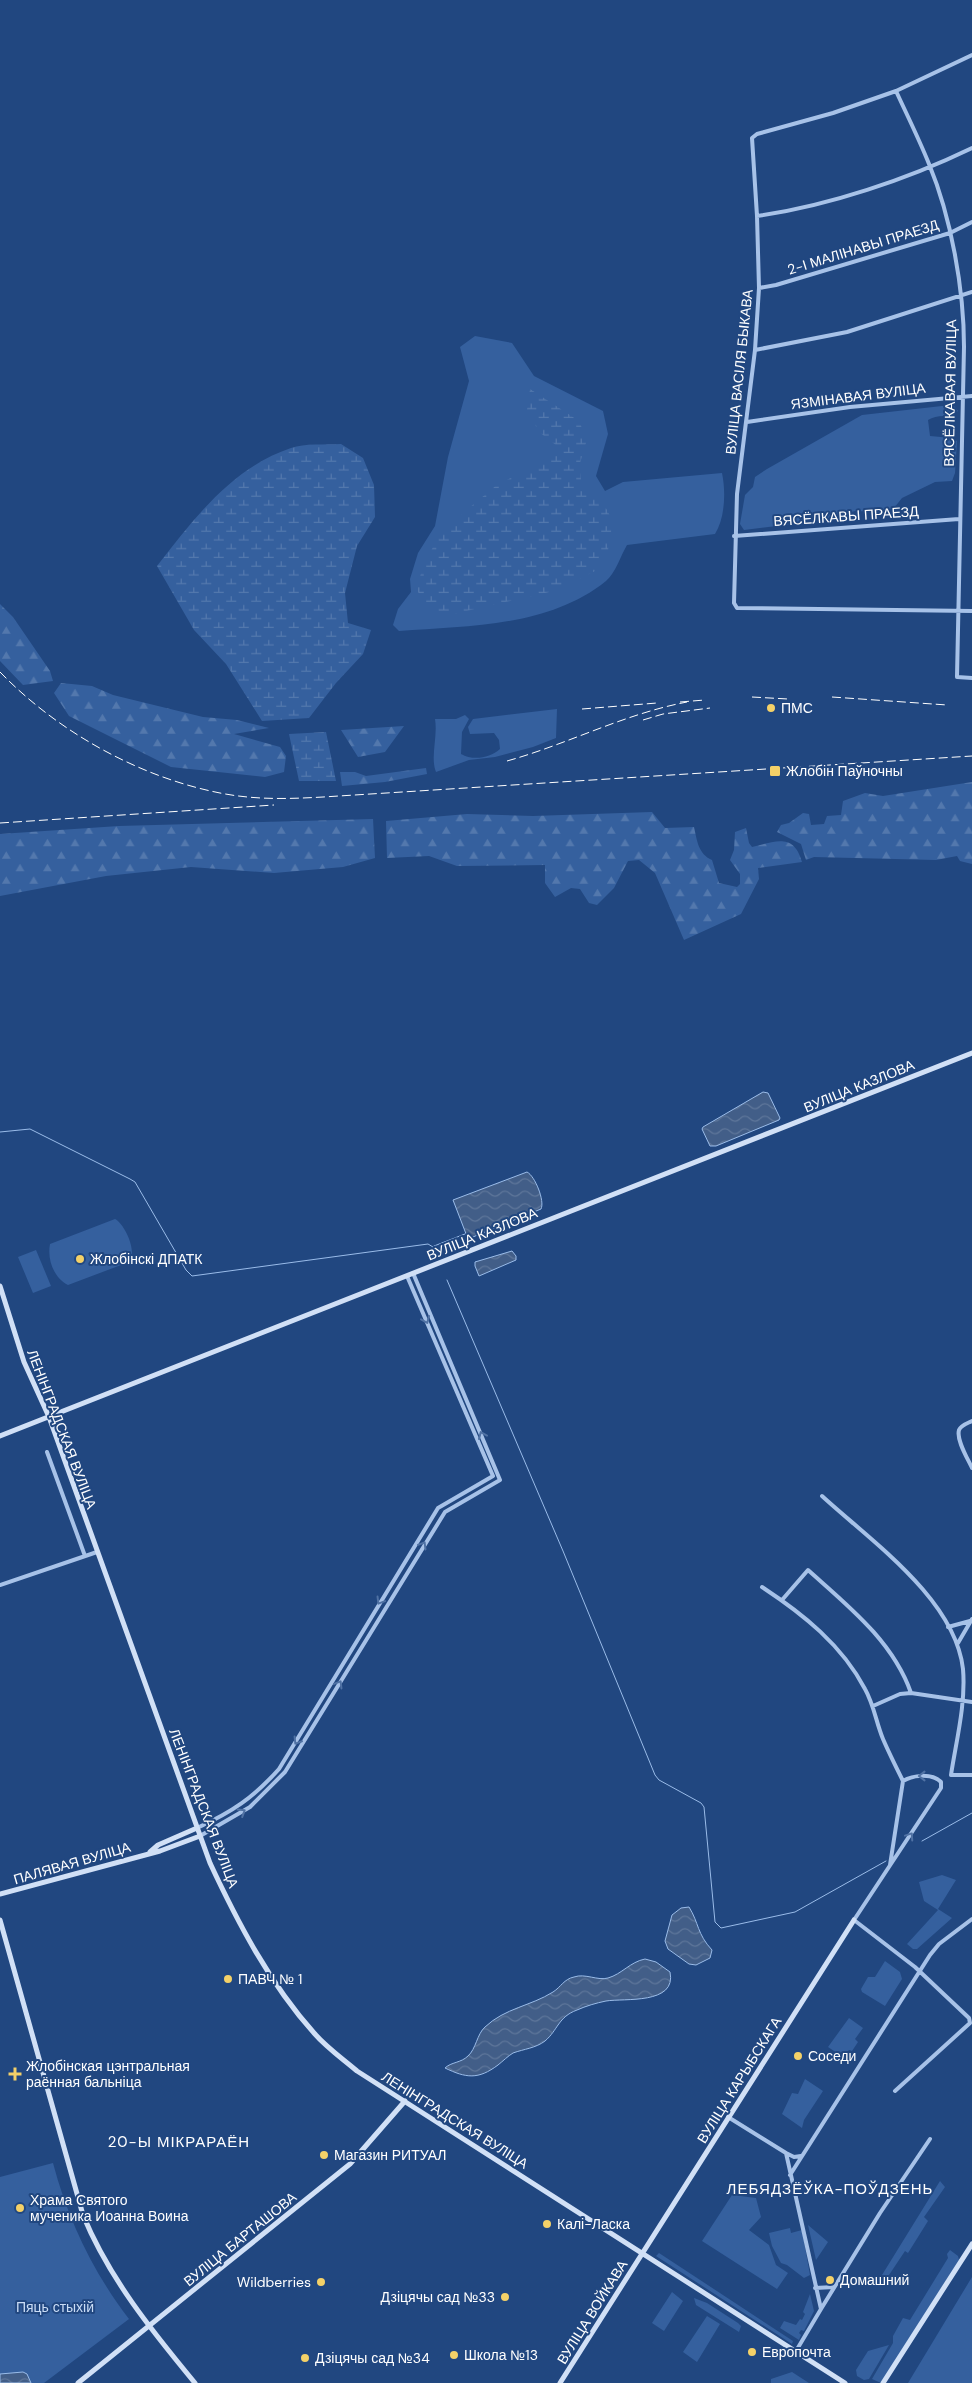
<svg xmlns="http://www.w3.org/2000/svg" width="972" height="2383" viewBox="0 0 972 2383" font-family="'DM Sans',sans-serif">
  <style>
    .green { fill: #35609e }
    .forest { fill: url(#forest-firs) }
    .wetland { fill: url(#wetland-marsh) }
    .water { fill: url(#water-waves); stroke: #9abce9 }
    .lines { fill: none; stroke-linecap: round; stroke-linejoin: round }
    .stream { stroke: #9abce9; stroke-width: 1 }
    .street { stroke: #a7c2e8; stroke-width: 4 }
    .secondary { stroke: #d1e0f6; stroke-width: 5 }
    .rail { stroke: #fff; stroke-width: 1; stroke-dasharray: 9 4; stroke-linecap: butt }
    .oneway { stroke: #5072a4 }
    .poi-dot { fill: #f4d168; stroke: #214780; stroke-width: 2 }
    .labels { text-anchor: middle; stroke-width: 4; stroke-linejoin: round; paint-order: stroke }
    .street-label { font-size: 14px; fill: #fff; stroke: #214780 }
    .poi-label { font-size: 14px; fill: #fff; stroke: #214780; text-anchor: start }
    .park-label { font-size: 14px; fill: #caddf6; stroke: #214780 }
    .neighbourhood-label { font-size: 15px; letter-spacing: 1px; fill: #fff; stroke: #214780 }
  </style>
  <defs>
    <pattern id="forest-firs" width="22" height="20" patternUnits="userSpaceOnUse" patternTransform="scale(1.25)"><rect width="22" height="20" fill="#35609e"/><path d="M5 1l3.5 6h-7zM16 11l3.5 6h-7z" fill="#5378ad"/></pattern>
    <pattern id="wetland-marsh" width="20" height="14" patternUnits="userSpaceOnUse" patternTransform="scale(1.25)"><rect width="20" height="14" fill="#35609e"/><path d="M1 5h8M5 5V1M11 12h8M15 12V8" fill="none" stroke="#5378ad"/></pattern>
    <pattern id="water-waves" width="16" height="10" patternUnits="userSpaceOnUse" patternTransform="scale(1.25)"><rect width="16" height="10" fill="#425e88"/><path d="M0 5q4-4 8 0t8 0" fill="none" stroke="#5e769a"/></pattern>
  </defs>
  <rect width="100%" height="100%" fill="#214780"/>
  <path class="green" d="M475,336L512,343L534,376L603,411L608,434L596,476L605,491L623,482L722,473C726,492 725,518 715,534L627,545C621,555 615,574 606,581C549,627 468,626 399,631L393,625L398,609L411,592L410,579L418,553L435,526L448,457L469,381L460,347Z
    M942,406H954L958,411C950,418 937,414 928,420L930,436L952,438L957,441L955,473L952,481L935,482L902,498L894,508L880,512L855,511L819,521L744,530L740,524L745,495L753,487L755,477L767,469L862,415Z
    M557,709L556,738L533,747L495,757L469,760L436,772C430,757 438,737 435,719H456L465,715L469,719L462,732L461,754C473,761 490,758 500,749L499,740L494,733L470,734L468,727L473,719Z
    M115,1219C125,1224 138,1253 129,1262L68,1285C54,1278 47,1260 50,1244Z
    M36,1250L51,1286L33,1293L18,1257Z
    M942,1875L956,1880L938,1909L952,1918L917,1949H913L907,1944L938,1910L924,1901L919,1882Z
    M885,1961L900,1972L902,1979L885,2006L862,1992L861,1989L868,1977H875Z
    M849,2018L863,2028L855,2039L858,2042L852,2051L849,2050L843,2057L828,2047Z
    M805,2079L823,2091L804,2120L802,2128L782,2114L792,2093L798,2094Z
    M53,2163C68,2220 93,2272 129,2319L44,2383H0V2177Z
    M940,2181L945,2187L924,2217L928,2221L908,2253L905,2251L887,2278L882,2275Z
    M732,2195L756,2198L761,2217L749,2230L769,2245L776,2265L788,2273L777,2289L702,2241Z
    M808,2225L828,2242L816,2260Z
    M790,2228L791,2233L802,2230L810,2275L804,2278L787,2265L781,2263L772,2246L769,2233Z
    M950,2250L958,2256L959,2260L881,2383L872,2379L893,2343V2336L903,2318L910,2320L948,2258L947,2254Z
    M659,2253L793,2341L792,2344L656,2256Z
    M972,2277V2383H908Z
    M672,2292L683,2301L664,2331L652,2323Z
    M810,2294L814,2311L804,2331L801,2330L799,2333L801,2335L799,2340L780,2328L784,2321L796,2325L800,2319L802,2320L805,2314L803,2312Z
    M694,2298L707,2303L738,2323L741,2326L739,2332L696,2305Z
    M707,2316L720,2324L697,2362L683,2352Z
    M889,2345L869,2379L864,2380L857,2376L856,2370L868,2351Z
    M792,2372L809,2383H771V2379Z"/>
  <path class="forest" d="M0,604L13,617L50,671L53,681L23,685L0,661Z
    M61,683L92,686L113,695L203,717L237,720L269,728L234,734L280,747L286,756L284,772L265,777L171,767L69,716L54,693Z
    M404,726L385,752L358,757L341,730Z
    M426,768L427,774L385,782L342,786L340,772H355L366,776Z
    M972,782V864L960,861L957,856L936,860L814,857L806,860L801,844L777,832L781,825L789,823L803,813L809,814L811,825L824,824L827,816L841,815L843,801L865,793L883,796Z
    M652,812L665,828L694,827C697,840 698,854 712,860L719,883L737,887L740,884V874L730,860L734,850L735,832L746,828L749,843L752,847C776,841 794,833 802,862L758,868L759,879L741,914L684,940L655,873L639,860L628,861L614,888L597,905L589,903L580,889L571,888L555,897L545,883V865L457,866L429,856L387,858L386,821L467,814L533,816Z
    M373,819L375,858L343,867L274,873L191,867L106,876L0,896V834L119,826Z"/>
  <path class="wetland" d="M530,389L576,419L588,436L580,463L581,482L602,500L613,522L608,550L595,571L558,590L449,615L426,612L417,589L422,569L437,539L463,513L498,484L539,465L557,446L539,432L527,410Z
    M341,444L363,458L374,485L375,517L357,546L345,593L348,623L371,630L363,654L336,683L309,718L262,721L226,664L194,630L157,566C194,519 231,468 291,448C305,443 325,445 341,444Z
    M326,732L336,781H299L289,734Z"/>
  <path class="water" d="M763,1092L768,1093L780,1118L779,1120L716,1146H710L702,1129L703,1127Z
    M527,1172C535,1176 545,1201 541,1209L468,1239L453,1200Z
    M512,1251L516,1256V1260L479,1276L475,1266V1262Z
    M689,1907C699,1923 697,1934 712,1950L710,1958L696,1965L689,1964L668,1949L665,1941L672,1915L681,1908Z
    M645,1959L656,1962L670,1972C677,2005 624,1998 606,2001C596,2003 586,2006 577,2010C558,2017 558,2030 545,2041C536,2048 524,2049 513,2053C508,2056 503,2061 498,2065C478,2080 466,2078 445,2068C451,2062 461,2063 468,2056C476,2049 477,2034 485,2027C505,2008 531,2006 553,1992C561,1987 564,1979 574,1977C585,1973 598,1981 608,1978C622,1974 630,1962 645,1959Z
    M23,2372L27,2374L31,2383H0V2374Z"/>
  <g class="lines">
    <path class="stream" d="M0,1132L30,1129L130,1179L135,1182L186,1270L192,1276L428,1244L433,1247L437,1257
      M434,1246L465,1234
      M447,1280L563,1551L655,1775L659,1780L701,1803L704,1807L715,1922L721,1928L795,1912L886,1861
      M922,1841L972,1813"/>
    <path class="street" d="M972,55L896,91L833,113L757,134L752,138L757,216L759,288L755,350L737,494L734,603L737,608L972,611
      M896,91C907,115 919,139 929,164C951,217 964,289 964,347L957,677L972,678
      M757,216C828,206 908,179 972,148
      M759,288L776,285L950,233L972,222
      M755,350L847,332L972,292
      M747,422L850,407L972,396
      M734,536L959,519
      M972,1421C968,1423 961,1425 959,1430C956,1440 968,1459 972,1468
      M47,1452L85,1556
      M822,1496C871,1541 955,1599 963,1669C966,1704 956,1742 951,1775
      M0,1585L97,1552
      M762,1587C803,1614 842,1645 865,1689C874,1705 876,1722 883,1739C889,1753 896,1767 903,1781
      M782,1600L808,1570C847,1605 893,1641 911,1693
      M948,1627L970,1621
      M958,1643L972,1619
      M873,1706L900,1694L911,1693L972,1702
      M951,1775H972
      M197,1828C232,1812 253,1798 279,1769L438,1508L493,1476L407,1276
      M200,1836L250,1807L285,1772L445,1512L500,1480L413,1273
      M890,1865L903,1781C913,1775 932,1773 941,1782V1788L854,1920L915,1967L969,2018L970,2023L895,2091
      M728,2117L786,2153L794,2157L801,2156
      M786,2153L821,2309L796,2351
      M790,2175L930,1955L939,1944L972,1919
      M815,2288L834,2287
      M821,2309L880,2213L930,2139"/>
    <path class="secondary" d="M0,1286L24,1362L49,1417L210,1863C238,1923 270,1984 314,2033C327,2048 343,2059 357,2071L845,2383
      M0,1436L972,1053
      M150,1852L158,1845L197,1828
      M0,1894L160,1851L200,1836
      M0,1920L83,2215C109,2278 152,2331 195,2383
      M78,2383L350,2164L405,2101
      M560,2383L854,1920
      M883,2383L972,2244"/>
    <path class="rail" d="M0,672C58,732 139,777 220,793C255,800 288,799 323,797L972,756
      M752,697L788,699
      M832,697L947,705
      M680,702L705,700
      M582,709L657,703
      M643,720L663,714L710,708
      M507,761C568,744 624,714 687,702
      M0,823L274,805"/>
  </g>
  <defs><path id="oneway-chevron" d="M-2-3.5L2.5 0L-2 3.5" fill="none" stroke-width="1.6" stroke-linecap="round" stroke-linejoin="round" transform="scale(1.25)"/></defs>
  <g class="oneway">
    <use href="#oneway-chevron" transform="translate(426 1320) rotate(67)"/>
    <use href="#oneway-chevron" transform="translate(482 1435) rotate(-113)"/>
    <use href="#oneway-chevron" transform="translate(423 1545) rotate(-59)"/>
    <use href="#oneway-chevron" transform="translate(380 1601) rotate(121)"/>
    <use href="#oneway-chevron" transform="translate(339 1684) rotate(-59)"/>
    <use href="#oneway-chevron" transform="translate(297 1741) rotate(122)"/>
    <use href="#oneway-chevron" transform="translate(922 1776) rotate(-180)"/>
    <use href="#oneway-chevron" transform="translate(242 1812) rotate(-32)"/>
    <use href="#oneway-chevron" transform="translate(910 1836) rotate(-56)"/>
  </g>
  <g class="poi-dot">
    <circle cx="771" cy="708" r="5"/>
    <rect x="769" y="765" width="12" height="12" rx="2.5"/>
    <circle cx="80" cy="1259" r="5"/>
    <circle cx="228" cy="1979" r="5"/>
    <circle cx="798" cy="2056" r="5"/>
    <path d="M12.5 2066.5h5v5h5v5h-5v5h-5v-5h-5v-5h5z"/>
    <circle cx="324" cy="2155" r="5"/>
    <circle cx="20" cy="2208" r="5"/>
    <circle cx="547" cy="2224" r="5"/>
    <circle cx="830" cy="2280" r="5"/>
    <circle cx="321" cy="2282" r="5"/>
    <circle cx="505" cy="2297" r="5"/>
    <circle cx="752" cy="2352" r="5"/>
    <circle cx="454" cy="2355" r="5"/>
    <circle cx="305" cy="2358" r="5"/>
  </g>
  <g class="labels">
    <g class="street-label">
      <text transform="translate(863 247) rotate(-17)" y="5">2-І МАЛІНАВЫ ПРАЕЗД</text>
      <text transform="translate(739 372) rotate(-84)" y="5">ВУЛІЦА ВАСІЛЯ БЫКАВА</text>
      <text transform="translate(950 393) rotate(-89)" y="5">ВЯСЁЛКАВАЯ ВУЛІЦА</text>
      <text transform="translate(858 396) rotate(-7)" y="5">ЯЗМІНАВАЯ ВУЛІЦА</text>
      <text transform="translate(846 516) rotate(-4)" y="5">ВЯСЁЛКАВЫ ПРАЕЗД</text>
      <text transform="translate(859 1086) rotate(-22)" y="5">ВУЛІЦА КАЗЛОВА</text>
      <text transform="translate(482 1234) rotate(-22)" y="5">ВУЛІЦА КАЗЛОВА</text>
      <text transform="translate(62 1429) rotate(69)" y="5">ЛЕНІНГРАДСКАЯ ВУЛІЦА</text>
      <text transform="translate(204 1808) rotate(69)" y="5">ЛЕНІНГРАДСКАЯ ВУЛІЦА</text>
      <text transform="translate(72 1863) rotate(-16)" y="5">ПАЛЯВАЯ ВУЛІЦА</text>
      <text transform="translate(739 2080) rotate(-58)" y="5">ВУЛІЦА КАРЫБСКАГА</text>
      <text transform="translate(455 2120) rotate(32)" y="5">ЛЕНІНГРАДСКАЯ ВУЛІЦА</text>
      <text transform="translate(240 2239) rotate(-39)" y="5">ВУЛІЦА БАРТАШОВА</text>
      <text transform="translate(592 2312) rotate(-58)" y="5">ВУЛІЦА ВОЙКАВА</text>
    </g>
    <g class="poi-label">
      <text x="781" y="713">ПМС</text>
      <text x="786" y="776">Жлобін Паўночны</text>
      <text x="90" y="1264">Жлобінскі ДПАТК</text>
      <text x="238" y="1984">ПАВЧ № 1</text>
      <text x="808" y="2061">Соседи</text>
      <text x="26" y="2071">Жлобінская цэнтральная<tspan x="26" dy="16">раённая бальніца</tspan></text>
      <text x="334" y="2160">Магазин РИТУАЛ</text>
      <text x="30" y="2205">Храма Святого<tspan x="30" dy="16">мученика Иоанна Воина</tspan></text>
      <text x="557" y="2229">Калі-Ласка</text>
      <text x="840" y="2285">Домашний</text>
      <text x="311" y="2287" text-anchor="end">Wildberries</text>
      <text x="495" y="2302" text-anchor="end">Дзіцячы сад №33</text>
      <text x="762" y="2357">Европочта</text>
      <text x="464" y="2360">Школа №13</text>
      <text x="315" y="2363">Дзіцячы сад №34</text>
    </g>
    <g class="park-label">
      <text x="55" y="2312">Пяць стыхій</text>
    </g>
    <g class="neighbourhood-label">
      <text x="179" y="2147">20-Ы МІКРАРАЁН</text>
      <text x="830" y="2194">ЛЕБЯДЗЁЎКА-ПОЎДЗЕНЬ</text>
    </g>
  </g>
</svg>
